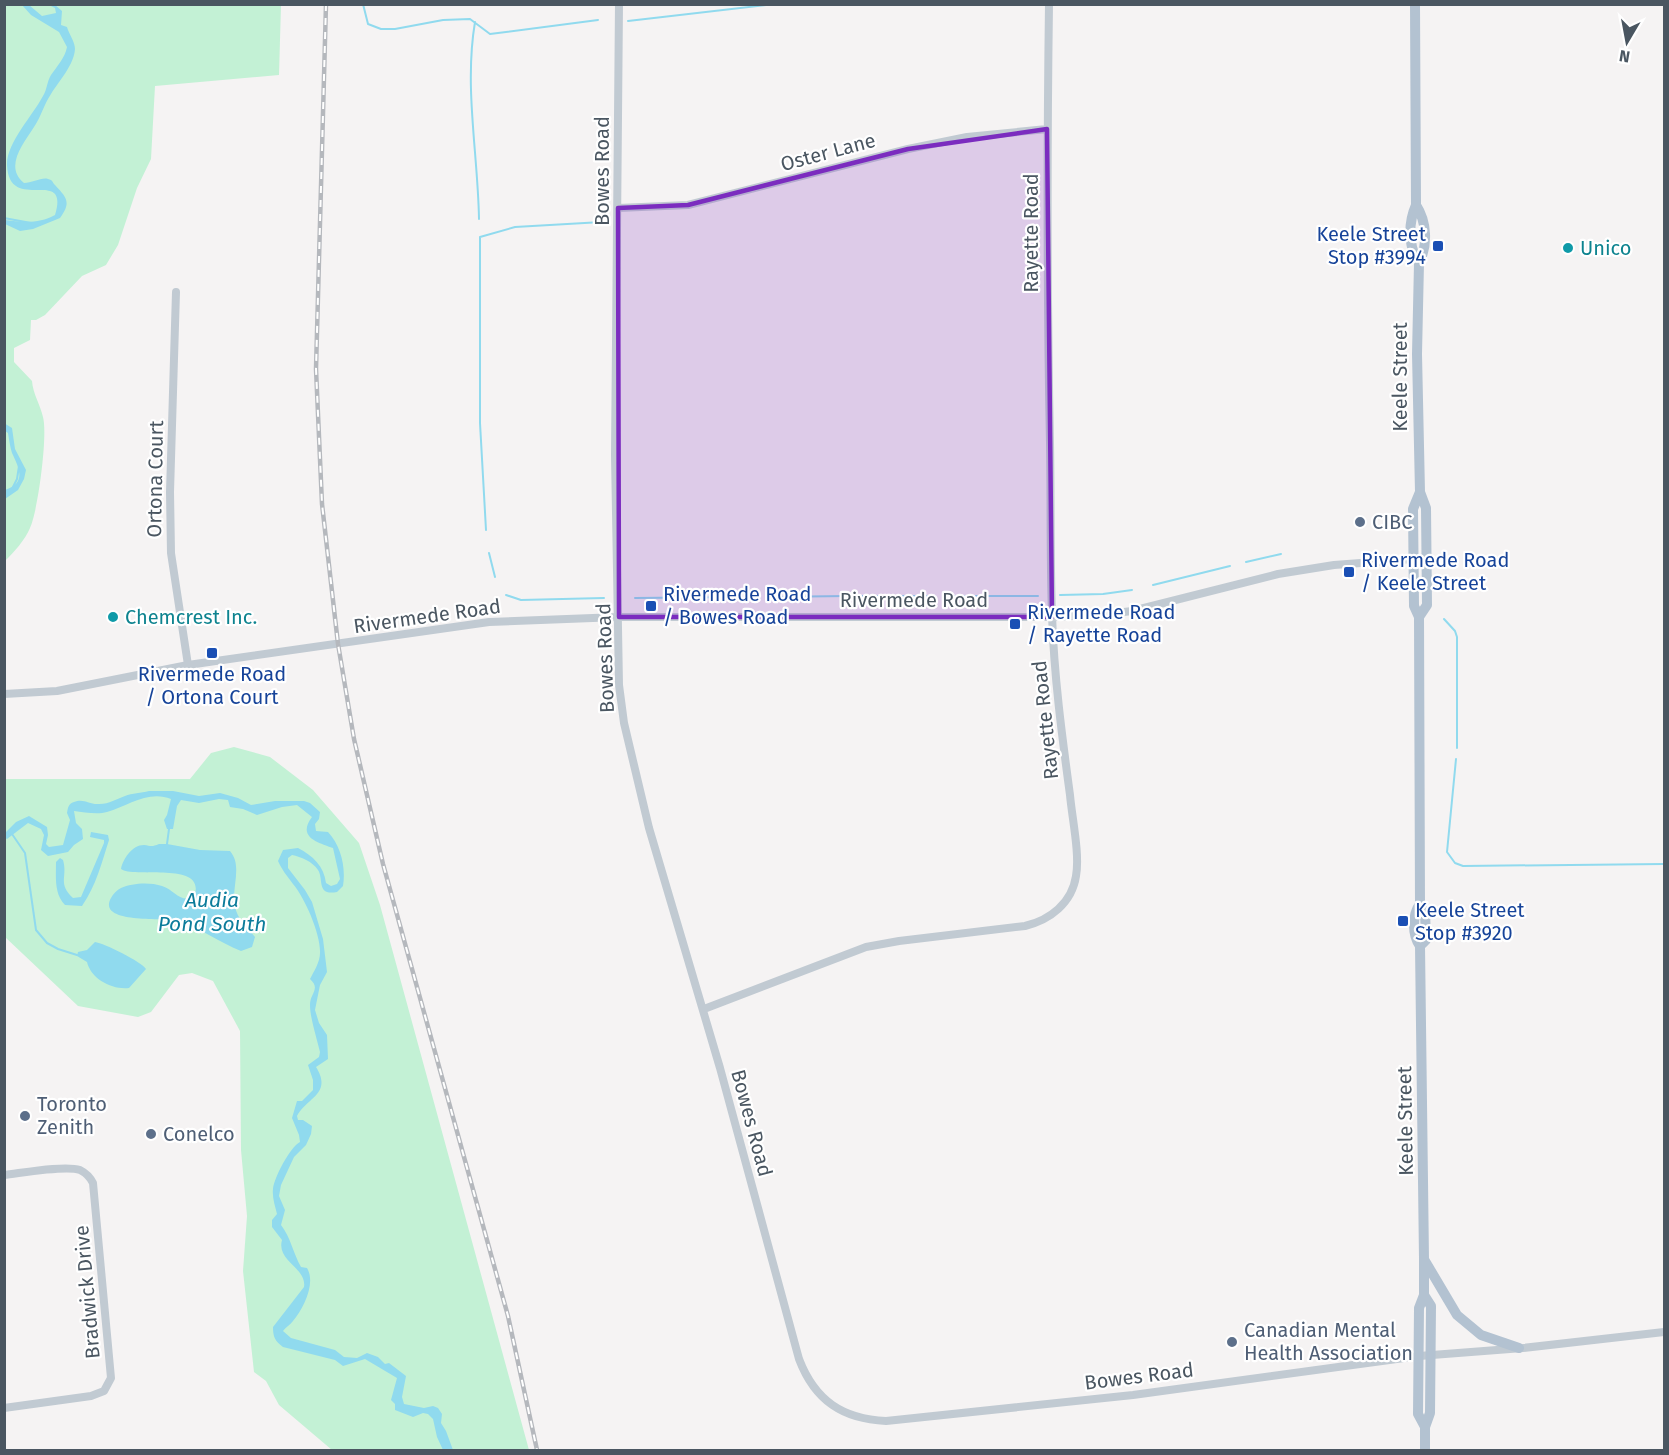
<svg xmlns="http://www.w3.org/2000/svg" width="1669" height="1455" viewBox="0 0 1669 1455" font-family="'Fira Sans',sans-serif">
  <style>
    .green { fill: #c3f1d5 }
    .water { fill: #90daee }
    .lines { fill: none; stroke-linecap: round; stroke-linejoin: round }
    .stream { stroke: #90daee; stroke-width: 2 }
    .minor { stroke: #c1cad2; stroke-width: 8 }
    .major { stroke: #b3c2d1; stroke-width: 10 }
    .rail-casing { stroke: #b5b8bd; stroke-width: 4.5 }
    .rail { stroke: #fff; stroke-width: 2; stroke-dasharray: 7; stroke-linecap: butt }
    .marked { fill: #7b2cbf; fill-opacity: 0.2; stroke: #7b2cbf; stroke-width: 4.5; stroke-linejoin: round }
    .transit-dot { fill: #1a4fb4; stroke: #fff; stroke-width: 2 }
    .culture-dot { fill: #0f9aa8; stroke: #fff; stroke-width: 2 }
    .service-dot { fill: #5c6f8a; stroke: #fff; stroke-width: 2 }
    .labels { text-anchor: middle; stroke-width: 4.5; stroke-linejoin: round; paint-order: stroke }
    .street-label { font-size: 20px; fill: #4a5661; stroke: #fff }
    .transit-label { font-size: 20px; fill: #164399; stroke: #fff; text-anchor: start }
    .culture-label { font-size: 20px; fill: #0d838f; stroke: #fff; text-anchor: start }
    .service-label { font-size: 20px; fill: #4e5e75; stroke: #fff; text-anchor: start }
    .water-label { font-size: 21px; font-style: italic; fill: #0c7c9b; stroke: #fff }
  </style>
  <rect width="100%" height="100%" fill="#f5f3f3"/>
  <path class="green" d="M5,5H281L279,75L155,86L151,159L137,188L118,245L106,265L82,276L45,315L36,320H31L30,340L14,348V362L32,381C33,394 40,404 43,417C48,435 38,511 30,528C25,540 14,552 5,561Z
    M234,747L270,757L313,790L359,843L380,905L529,1450H332L279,1405L266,1381L254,1372L243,1271L247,1216L241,1150L240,1031L213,981L192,973L179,975L151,1012L138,1017L78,1006L5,937L4,779H190L211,753Z"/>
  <path class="water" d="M22,5H29L42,16L56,13L55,8L49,5H55L62,11L61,25L67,27C69,34 75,42 75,49C74,65 59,81 51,94C44,104 41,117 34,127C23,144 4,167 24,183C32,183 42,177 48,179C53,180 52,182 55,185C66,197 72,202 60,218L33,229L20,231L5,224V220C22,222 39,224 55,215C70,165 9,215 7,165C6,144 33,115 43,96C47,90 47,81 51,75C57,66 65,58 67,47L59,32L31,15Z
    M4,423L12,428L15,449L26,470L24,479L18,490L5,499V490C27,483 19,468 12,453C10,447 9,439 8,433L5,431Z
    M149,791H173L199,796L220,793L238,798L251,805L275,801H304L310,803L320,812L319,819L315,824L316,831L328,832C341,846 346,867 343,886L337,892C316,896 324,879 318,870C312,861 301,857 292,855L288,858V868L305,890L312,902L323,939L327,972L320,985L315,1010L319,1023L327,1035L328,1059L316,1067C333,1094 306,1098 297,1116L298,1120H303L312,1126L311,1134L306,1145L294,1157L281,1185L279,1196L285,1210L281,1225C291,1238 293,1253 301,1267L307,1268C316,1283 304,1308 293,1321C290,1325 286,1327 283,1331L291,1338L335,1350L344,1357L357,1358L367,1353L378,1357L385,1364L389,1363L406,1376L402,1397L404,1404L424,1408L433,1406L438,1408L442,1414L441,1423L446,1431L453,1450H443L437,1437L433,1419L428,1414L423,1413L413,1417L395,1410V1404L391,1400L397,1378L365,1359L343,1366L335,1360L283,1347C275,1341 273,1337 273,1327L304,1287C307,1268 276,1261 282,1240L272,1227V1220L277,1214C275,1206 272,1197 273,1189C274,1178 290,1147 300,1142L299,1135L292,1118L297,1101H302L313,1090V1080L308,1065L319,1057L320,1052C317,1039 310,1018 310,1005C310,993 321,989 310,979C314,971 320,962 320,953C321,935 305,898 293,884C287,876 282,870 278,861L283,850L298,848C313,856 324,866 326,883L331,886L337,884L340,879L333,848C317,842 297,837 312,817L297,805L282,807L257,815L243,809L230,807L228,800L219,799L199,803L181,800L177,806L173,829H167L164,820L167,815L171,799C148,790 128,806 107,812C97,815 84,812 74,811L76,823L82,829L83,839L74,845L68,852L48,856L41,850L44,835L41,829L28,823L7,839L5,838V833L16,822L29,816L47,827L48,835L46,844L49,847L63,845L70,820L67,813C68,808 68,804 74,802C83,798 89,804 97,804C108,805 116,799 125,796C132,793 141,793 149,791Z
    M91,832L108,835L109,840C102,862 96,886 82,906L65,905C54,894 56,877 56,862L60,858L63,860C68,877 57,883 73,898L81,897L104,843V840L90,837Z
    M159,844H167L200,850L230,851C243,866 231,888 235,906C237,919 247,927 255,937L252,947L241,951C219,942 200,928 178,921C167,917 96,925 111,898C113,894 117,890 121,888C132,883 150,882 162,886C175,890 179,903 194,897C208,860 135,879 121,869C123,859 132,845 144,845C151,846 152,847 159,844Z
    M95,942C104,943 142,962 146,969L129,988C112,990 91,979 87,962L77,956L78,952L87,950Z"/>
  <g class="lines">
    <path class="stream" d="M363,4L368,24L381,29H395L443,20L470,19L490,34L598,20
      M628,21L774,4
      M475,22C464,87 478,154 479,219
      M4,218L31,223
      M12,489L17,479L19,466
      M486,530L480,423V237L515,227L602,222
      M489,553L495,577
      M1246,562L1281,554
      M1153,585L1230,566
      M506,595L521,600L604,598
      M1060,595L1103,594L1132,590
      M857,596H935
      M945,596H1038
      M767,597L847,596
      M635,598L739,597
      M1444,619L1455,631L1457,637V748
      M1456,759L1447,852L1455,863L1463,866L1664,864
      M12,834L25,853L36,930L47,943L58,949L77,955
      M167,844L169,829"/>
    <path class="minor" d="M619,4L615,455L619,685L624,723L649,828L720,1068L799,1359C815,1401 843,1419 886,1421L1133,1395L1419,1356L1523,1348L1664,1332
      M618,208L688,205L908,149L967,137L1047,129
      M176,292L170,492L171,553L188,665
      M4,694L57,691L188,665L489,622L619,617H1052L1108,614L1132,611L1278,574L1334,565L1427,558
      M704,1009L866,947L899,941L1025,926C1050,920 1072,903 1076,876C1080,854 1072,818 1070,795C1062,736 1054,676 1052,615C1050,558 1051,501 1050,443C1047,297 1047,151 1049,4
      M4,1175C22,1173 65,1165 80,1170C86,1173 90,1177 93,1183L111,1378L104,1391L91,1396L4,1408"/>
    <path class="major" d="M1415,4L1416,205C1408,223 1408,247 1419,263
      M1416,205C1427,222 1428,245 1419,263L1417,354L1420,492L1426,508L1427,605L1419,617
      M1420,492L1413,509L1414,606L1419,617L1420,904L1425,912L1426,940L1420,946
      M1420,904C1412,915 1412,935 1420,946L1424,1259V1295L1419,1308L1418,1414L1425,1427
      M1425,1261L1457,1315L1481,1335L1519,1348
      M1424,1295L1431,1306L1430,1413L1425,1427V1450"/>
    <g class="rail-casing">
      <path id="rail" d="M326,4L316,369L322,504L338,644L354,739L383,864L508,1316L537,1450"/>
    </g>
    <use href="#rail" class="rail"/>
  </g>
  <path class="marked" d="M1047,129L1052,617H619L618,208L688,205L908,149Z"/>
  <g class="transit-dot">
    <rect x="1432" y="240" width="12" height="12" rx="3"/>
    <rect x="1343" y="566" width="12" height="12" rx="3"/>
    <rect x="645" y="600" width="12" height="12" rx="3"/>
    <rect x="1009" y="618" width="12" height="12" rx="3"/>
    <rect x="206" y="647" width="12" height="12" rx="3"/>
    <rect x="1397" y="915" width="12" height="12" rx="3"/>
  </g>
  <g class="culture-dot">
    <circle cx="1568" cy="248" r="6"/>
    <circle cx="113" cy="617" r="6"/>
  </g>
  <g class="service-dot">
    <circle cx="1360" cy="522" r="6"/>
    <circle cx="25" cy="1116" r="6"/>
    <circle cx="151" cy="1134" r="6"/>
    <circle cx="1232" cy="1342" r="6"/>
  </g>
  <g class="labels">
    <g class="street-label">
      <text transform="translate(828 152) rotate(-15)" y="7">Oster Lane</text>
      <text transform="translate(602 171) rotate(-90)" y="7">Bowes Road</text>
      <text transform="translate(1031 233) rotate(-90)" y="7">Rayette Road</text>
      <text transform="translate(1400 377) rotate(-90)" y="7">Keele Street</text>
      <text transform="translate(155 479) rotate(-89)" y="7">Ortona Court</text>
      <text x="914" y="607">Rivermede Road</text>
      <text transform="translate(427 616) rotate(-8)" y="7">Rivermede Road</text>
      <text transform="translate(605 658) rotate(-92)" y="7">Bowes Road</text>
      <text transform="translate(1045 720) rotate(-96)" y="7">Rayette Road</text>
      <text transform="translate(1405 1121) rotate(-91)" y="7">Keele Street</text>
      <text transform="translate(752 1123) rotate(75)" y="7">Bowes Road</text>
      <text transform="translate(87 1292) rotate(-95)" y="7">Bradwick Drive</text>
      <text transform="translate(1139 1376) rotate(-7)" y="7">Bowes Road</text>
    </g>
    <g class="transit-label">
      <text x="1426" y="241" text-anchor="end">Keele Street<tspan x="1426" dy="23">Stop #3994</tspan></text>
      <text x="1361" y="567">Rivermede Road<tspan x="1361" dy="23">/ Keele Street</tspan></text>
      <text x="663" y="601">Rivermede Road<tspan x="663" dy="23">/ Bowes Road</tspan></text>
      <text x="1027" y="619">Rivermede Road<tspan x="1027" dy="23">/ Rayette Road</tspan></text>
      <text x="212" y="681" text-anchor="middle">Rivermede Road<tspan x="212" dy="23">/ Ortona Court</tspan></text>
      <text x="1415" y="917">Keele Street<tspan x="1415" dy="23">Stop #3920</tspan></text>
    </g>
    <g class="culture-label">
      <text x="1580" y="255">Unico</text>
      <text x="125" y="624">Chemcrest Inc.</text>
    </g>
    <g class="service-label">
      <text x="1372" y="529">CIBC</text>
      <text x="37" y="1111">Toronto<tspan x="37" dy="23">Zenith</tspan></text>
      <text x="163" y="1141">Conelco</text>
      <text x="1244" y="1337">Canadian Mental<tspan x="1244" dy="23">Health Association</tspan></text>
    </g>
    <g class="water-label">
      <text x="212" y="907">Audia<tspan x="212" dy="24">Pond South</tspan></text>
    </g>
  </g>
  <rect width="1669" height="1455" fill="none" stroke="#4a5661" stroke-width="12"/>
  <g transform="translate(1627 42) rotate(190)" stroke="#ffffff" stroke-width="4.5" paint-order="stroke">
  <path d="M0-4.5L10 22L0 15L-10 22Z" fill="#4a5661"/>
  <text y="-9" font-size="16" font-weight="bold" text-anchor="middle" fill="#4a5661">N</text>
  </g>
</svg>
